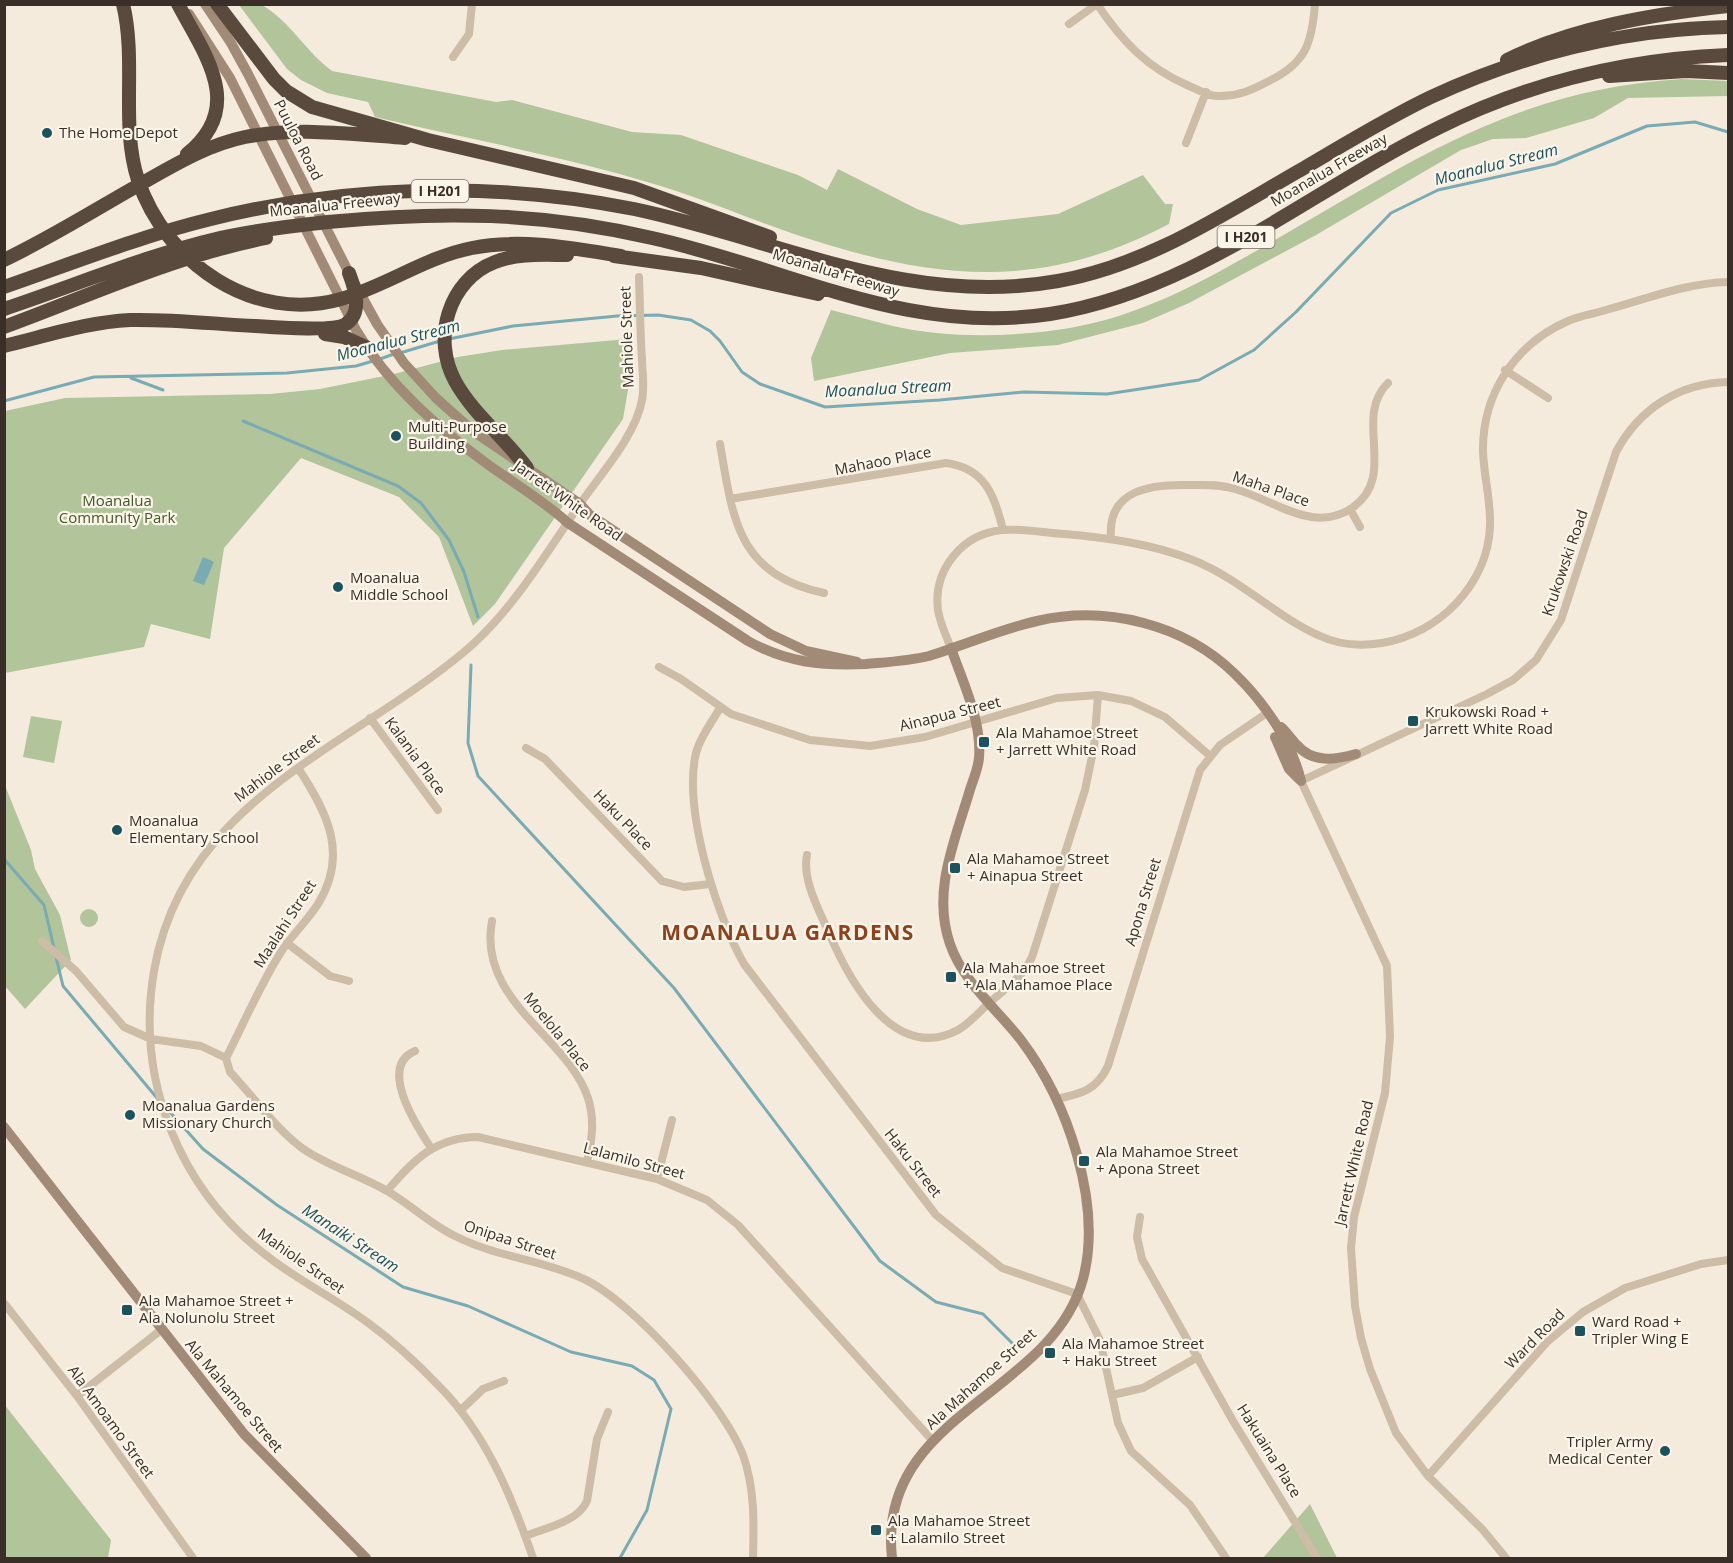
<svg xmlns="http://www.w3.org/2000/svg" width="1733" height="1563" viewBox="0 0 1733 1563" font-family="'Open Sans',sans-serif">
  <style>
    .green { fill: #b2c49a }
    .water { fill: #78abb3 }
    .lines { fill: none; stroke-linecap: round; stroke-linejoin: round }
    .stream { stroke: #78abb3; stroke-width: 3 }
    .street { stroke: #cdbca6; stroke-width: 8 }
    .secondary { stroke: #a18b77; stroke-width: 10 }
    .highway { stroke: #5a4a3e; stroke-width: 14 }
    .poi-dot { fill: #1a525e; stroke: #fbf4e8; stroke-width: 2 }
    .labels { text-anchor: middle; stroke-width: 4.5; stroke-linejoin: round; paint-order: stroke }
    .shield { fill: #fbf4e8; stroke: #736a62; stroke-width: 1.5 }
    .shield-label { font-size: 14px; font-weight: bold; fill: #392f28 }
    .poi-label { font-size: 15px; fill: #392f28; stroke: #fbf4e8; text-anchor: start }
    .street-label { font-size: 15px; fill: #392f28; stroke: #fbf4e8 }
    .park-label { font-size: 15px; fill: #435929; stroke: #fbf4e8 }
    .water-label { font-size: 16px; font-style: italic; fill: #1a525e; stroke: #fbf4e8 }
    .district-label { font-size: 21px; font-weight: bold; letter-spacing: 1.5px; fill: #8e411a; stroke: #fbf4e8 }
  </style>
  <rect width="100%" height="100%" fill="#f4ebdc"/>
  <path class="green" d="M239,5C245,4 257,2 262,5C290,21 306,52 332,71L496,102L512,100L632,132L681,135L798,175L827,190L838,169L917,209L961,225L1058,214L1143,175L1165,204H1173L1169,224C1036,294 928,279 791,233C745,217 701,198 654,184C563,156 468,139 375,117L368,102L327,93L301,80L287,69Z
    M1682,79L1728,81V96L1628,98L1594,118L1526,138L1493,139L1461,150L1316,235L1189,303L1143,323L1058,345L950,353L814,381L811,358L831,310C852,315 872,321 893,326C950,339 1013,337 1070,328C1150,314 1218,273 1287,233C1421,155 1522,89 1682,79Z
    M628,339L630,378L623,419L495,604L473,626L439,537L399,497L301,458L224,548L210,639L151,624L144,647L5,673V411L65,398L270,394L320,389L394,374L458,357L502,350Z
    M31,716L62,721L54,763L23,757Z
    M4,783L31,850L35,869L60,915L71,960L25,1009L5,986Z
    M80 918a9 9 0 1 1 18 0a9 9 0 1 1-18 0Z
    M4,1404L111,1540L108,1558H5Z
    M1310,1504L1337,1558H1263Z"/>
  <path class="water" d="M203,557L214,562L204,585L193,581Z"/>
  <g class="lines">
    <path class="stream" d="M449,339L513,326L617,316L658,315L691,320L710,331L720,341L742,372L760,384L825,407L940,400L1024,392L1107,394L1199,380L1254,350L1296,312L1391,213L1438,190L1555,164L1647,126L1695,122L1728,132
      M400,353L440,341
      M380,359L394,354
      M131,378L163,390
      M4,401L94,377L287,373L356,366L373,361
      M243,421L398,486L421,503L449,540L464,572L478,617
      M471,665L468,743L478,776L674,988L880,1261L936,1302L983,1314L1015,1346
      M4,859L44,905L54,948
      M56,957L63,986L157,1098
      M168,1110L203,1149L277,1205L403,1287L468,1306L571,1352L632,1366L654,1380L671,1409L647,1510L620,1558"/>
    <path class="street" d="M1069,24L1097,4C1122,41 1146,67 1187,85C1196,89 1208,96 1217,96C1237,97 1252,90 1269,81C1306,63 1312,43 1315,4
      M453,57L469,34L472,4
      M1186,143L1206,92
      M1505,370L1548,398
      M720,444C733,519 737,574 824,593
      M730,499L946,463C985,468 995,496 1003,530
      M1350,509L1360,527
      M1111,538C1107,489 1152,484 1189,485C1204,485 1220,484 1235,489C1261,496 1285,513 1312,517C1326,519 1340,516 1352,508C1399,476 1352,418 1388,383
      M951,648C946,636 940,623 938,610C933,570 962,534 1002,530C1022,528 1045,533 1065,534C1109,538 1152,544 1193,560C1242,580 1275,616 1320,636C1339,645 1362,646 1382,643C1439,634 1488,584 1490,526C1491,501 1484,477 1483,452C1482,394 1515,344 1568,321C1580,316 1593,314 1606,310C1646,299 1686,283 1728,282
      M659,667L681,679L731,714L810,740L870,746L925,737L1057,698L1098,695L1131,701L1165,717L1209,755
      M720,708C712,722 700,737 696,753C683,809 716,914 744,964L936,1215L1002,1268L1077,1294L1100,1340L1118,1423L1131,1451L1190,1505L1226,1558
      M370,718L438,810
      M526,748L545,759L662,881L684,887L710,884
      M807,855C802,880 819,910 829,933C849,980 894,1064 958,1030C970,1023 979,1012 989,1003C1005,989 1023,977 1032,957L1085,790L1094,747L1098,695
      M492,921C477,1001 568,1037 588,1098C595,1120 592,1140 587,1162
      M42,941L76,971L124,1027L151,1039L201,1046L226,1058L230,1072C253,1096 275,1128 302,1148C327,1166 360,1175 387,1191C410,1204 430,1224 455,1236C496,1257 543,1260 584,1279C634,1303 723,1403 743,1455C755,1489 754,1523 753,1558
      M287,943L330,976L349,981
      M415,1051C377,1067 418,1128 431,1148
      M226,1058C244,1023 260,985 281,952C292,935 307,921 318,904C349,854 327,812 298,768
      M1056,1099C1081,1094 1097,1090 1108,1066L1200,770L1220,745L1267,713
      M657,1179L672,1120
      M387,1191C413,1160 436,1137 478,1137L657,1179L707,1200L738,1225L933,1441
      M1140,1217L1137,1237L1142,1259L1233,1421L1317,1558
      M4,1303L77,1396L193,1558
      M1112,1395L1143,1388L1198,1357
      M77,1396L161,1330
      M461,1410L483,1389L504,1381
      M1428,1476L1547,1342L1583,1312L1625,1288L1701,1264L1728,1260
      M525,1536C545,1528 578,1522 587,1501L597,1439L608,1412
      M533,1558C512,1497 486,1434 440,1387C418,1364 393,1341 367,1322C336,1299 301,1282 271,1259C181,1193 135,1082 154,971C183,801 346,750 464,652C511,613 545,555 580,504C600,475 636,435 642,400C645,386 642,372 642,359C640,331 640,304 639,277
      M1506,1558L1483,1530L1428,1476L1396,1433L1370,1369L1361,1338L1355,1306L1351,1248L1354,1217L1385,1093L1390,1037L1387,966L1301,781L1487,694L1513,680L1536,660L1561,620L1616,452C1639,409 1679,383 1728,382"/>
    <path class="secondary" d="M205,4L231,43L248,74L349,273L377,324L404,363L436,398L473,431L580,504L590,515L770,634L806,651L857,662
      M189,14L230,78L356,330C389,386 439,429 490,466C517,485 544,501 568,523L748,641C787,663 823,666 866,664C888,662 908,661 929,656C965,645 1001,629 1037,621C1106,605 1184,624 1235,674C1263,701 1292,742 1301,781
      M1281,727C1287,732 1291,739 1297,745C1312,763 1335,760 1356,754
      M1275,737L1289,769L1300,780
      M4,1127L244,1434L366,1558
      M892,1558C876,1413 1051,1397 1083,1279C1103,1203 1067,1101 1021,1040C997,1009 963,982 950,944C932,892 954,843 969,793C972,782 978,770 979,758C982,721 963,683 951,648"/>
    <path class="highway" d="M123,4C137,62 120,125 138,180C166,263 253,324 341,299C386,286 426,257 472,248C521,238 572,248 621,256
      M178,4C205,55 246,107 187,154
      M217,4L274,79L286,91L312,107L428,140L634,188L770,237
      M1507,60C1574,27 1655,14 1728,6
      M1609,76L1686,71L1728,73
      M614,256L701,268L818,294
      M4,260C50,238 93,211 137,186C171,167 206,145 245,137C298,127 352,134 405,138
      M4,287C73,263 141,236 211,219C348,185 495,181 634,209C777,239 908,308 1058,281C1149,265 1225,213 1304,168C1345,144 1387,118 1431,97C1524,54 1626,29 1728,27
      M4,309C76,285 147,255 220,238C256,230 291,226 328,222C441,211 541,212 652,238C788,268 906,336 1050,314C1196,291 1311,190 1440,127C1531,82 1628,59 1728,55
      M4,327C91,295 175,256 266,238
      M325,334L344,337L366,347
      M4,346C46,336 88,322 130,320C172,319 214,324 255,326C271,327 334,332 346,324C363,312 355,289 349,273
      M527,468C505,438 473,414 455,381C432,339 448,280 495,262C518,253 544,255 567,255"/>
  </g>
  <g class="poi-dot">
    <circle cx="47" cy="133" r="6"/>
    <circle cx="396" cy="436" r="6"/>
    <circle cx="338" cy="587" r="6"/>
    <rect x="1407" y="715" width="12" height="12" rx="3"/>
    <rect x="978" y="736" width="12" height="12" rx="3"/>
    <circle cx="117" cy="830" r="6"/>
    <rect x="949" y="862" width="12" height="12" rx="3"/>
    <rect x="945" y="971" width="12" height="12" rx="3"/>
    <circle cx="130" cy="1115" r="6"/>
    <rect x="1078" y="1155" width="12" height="12" rx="3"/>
    <rect x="121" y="1304" width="12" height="12" rx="3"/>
    <rect x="1574" y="1325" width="12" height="12" rx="3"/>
    <rect x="1044" y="1347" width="12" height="12" rx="3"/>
    <circle cx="1665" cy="1451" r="6"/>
    <rect x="870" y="1524" width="12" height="12" rx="3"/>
  </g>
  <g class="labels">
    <g class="shield">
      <rect x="411.5" y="180" width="57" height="22" rx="4.5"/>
      <rect x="1217.5" y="226" width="57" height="22" rx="4.5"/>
    </g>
    <g class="shield-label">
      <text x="440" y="196">I H201</text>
      <text x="1246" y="242">I H201</text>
    </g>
    <g class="poi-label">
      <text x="59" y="138">The Home Depot</text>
      <text x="408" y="432">Multi-Purpose<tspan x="408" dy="17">Building</tspan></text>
      <text x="350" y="583">Moanalua<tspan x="350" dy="17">Middle School</tspan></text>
      <text x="1425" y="717">Krukowski Road +<tspan x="1425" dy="17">Jarrett White Road</tspan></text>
      <text x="996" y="738">Ala Mahamoe Street<tspan x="996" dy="17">+ Jarrett White Road</tspan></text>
      <text x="129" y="826">Moanalua<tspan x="129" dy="17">Elementary School</tspan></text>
      <text x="967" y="864">Ala Mahamoe Street<tspan x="967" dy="17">+ Ainapua Street</tspan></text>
      <text x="963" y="973">Ala Mahamoe Street<tspan x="963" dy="17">+ Ala Mahamoe Place</tspan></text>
      <text x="142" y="1111">Moanalua Gardens<tspan x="142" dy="17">Missionary Church</tspan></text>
      <text x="1096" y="1157">Ala Mahamoe Street<tspan x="1096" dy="17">+ Apona Street</tspan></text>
      <text x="139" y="1306">Ala Mahamoe Street +<tspan x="139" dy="17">Ala Nolunolu Street</tspan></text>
      <text x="1592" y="1327">Ward Road +<tspan x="1592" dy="17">Tripler Wing E</tspan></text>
      <text x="1062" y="1349">Ala Mahamoe Street<tspan x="1062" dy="17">+ Haku Street</tspan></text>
      <text x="1653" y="1447" text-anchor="end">Tripler Army<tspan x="1653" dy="17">Medical Center</tspan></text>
      <text x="888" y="1526">Ala Mahamoe Street<tspan x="888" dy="17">+ Lalamilo Street</tspan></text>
    </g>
    <g class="street-label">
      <text transform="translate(298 140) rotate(63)" y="5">Puuloa Road</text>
      <text transform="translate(1329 170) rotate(-30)" y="5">Moanalua Freeway</text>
      <text transform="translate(335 205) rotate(-6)" y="5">Moanalua Freeway</text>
      <text transform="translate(836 273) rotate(17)" y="5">Moanalua Freeway</text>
      <text transform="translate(627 337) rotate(-92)" y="5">Mahiole Street</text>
      <text transform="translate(883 461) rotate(-11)" y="5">Mahaoo Place</text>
      <text transform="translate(1271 489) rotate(19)" y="5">Maha Place</text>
      <text transform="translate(568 501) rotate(35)" y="5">Jarrett White Road</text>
      <text transform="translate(1565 563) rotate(-71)" y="5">Krukowski Road</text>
      <text transform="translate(950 714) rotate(-14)" y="5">Ainapua Street</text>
      <text transform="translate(415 756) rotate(54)" y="5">Kalania Place</text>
      <text transform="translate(277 768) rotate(-37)" y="5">Mahiole Street</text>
      <text transform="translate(623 820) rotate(46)" y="5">Haku Place</text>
      <text transform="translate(1143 902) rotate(-73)" y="5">Apona Street</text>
      <text transform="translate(285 924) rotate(-57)" y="5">Maalahi Street</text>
      <text transform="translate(557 1032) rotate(51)" y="5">Moelola Place</text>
      <text transform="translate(634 1161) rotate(15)" y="5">Lalamilo Street</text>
      <text transform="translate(913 1163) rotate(52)" y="5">Haku Street</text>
      <text transform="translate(1354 1163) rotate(-77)" y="5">Jarrett White Road</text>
      <text transform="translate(510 1240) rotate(18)" y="5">Onipaa Street</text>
      <text transform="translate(301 1261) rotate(35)" y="5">Mahiole Street</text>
      <text transform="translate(1535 1339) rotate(-45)" y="5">Ward Road</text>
      <text transform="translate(981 1379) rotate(-42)" y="5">Ala Mahamoe Street</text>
      <text transform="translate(234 1396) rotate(50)" y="5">Ala Mahamoe Street</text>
      <text transform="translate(111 1422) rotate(54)" y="5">Ala Amoamo Street</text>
      <text transform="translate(1269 1451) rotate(58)" y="5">Hakuaina Place</text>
    </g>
    <g class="park-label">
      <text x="117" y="506">Moanalua<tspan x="117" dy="17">Community Park</tspan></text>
    </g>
    <g class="water-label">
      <text transform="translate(1496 164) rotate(-14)" y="6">Moanalua Stream</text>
      <text transform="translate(398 340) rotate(-14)" y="6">Moanalua Stream</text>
      <text transform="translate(888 388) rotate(-3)" y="6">Moanalua Stream</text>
      <text transform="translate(351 1238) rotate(33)" y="6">Manaiki Stream</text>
    </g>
    <g class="district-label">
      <text x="788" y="940">MOANALUA GARDENS</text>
    </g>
  </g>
  <rect width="1733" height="1563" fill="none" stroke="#392f28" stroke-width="12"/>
</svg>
